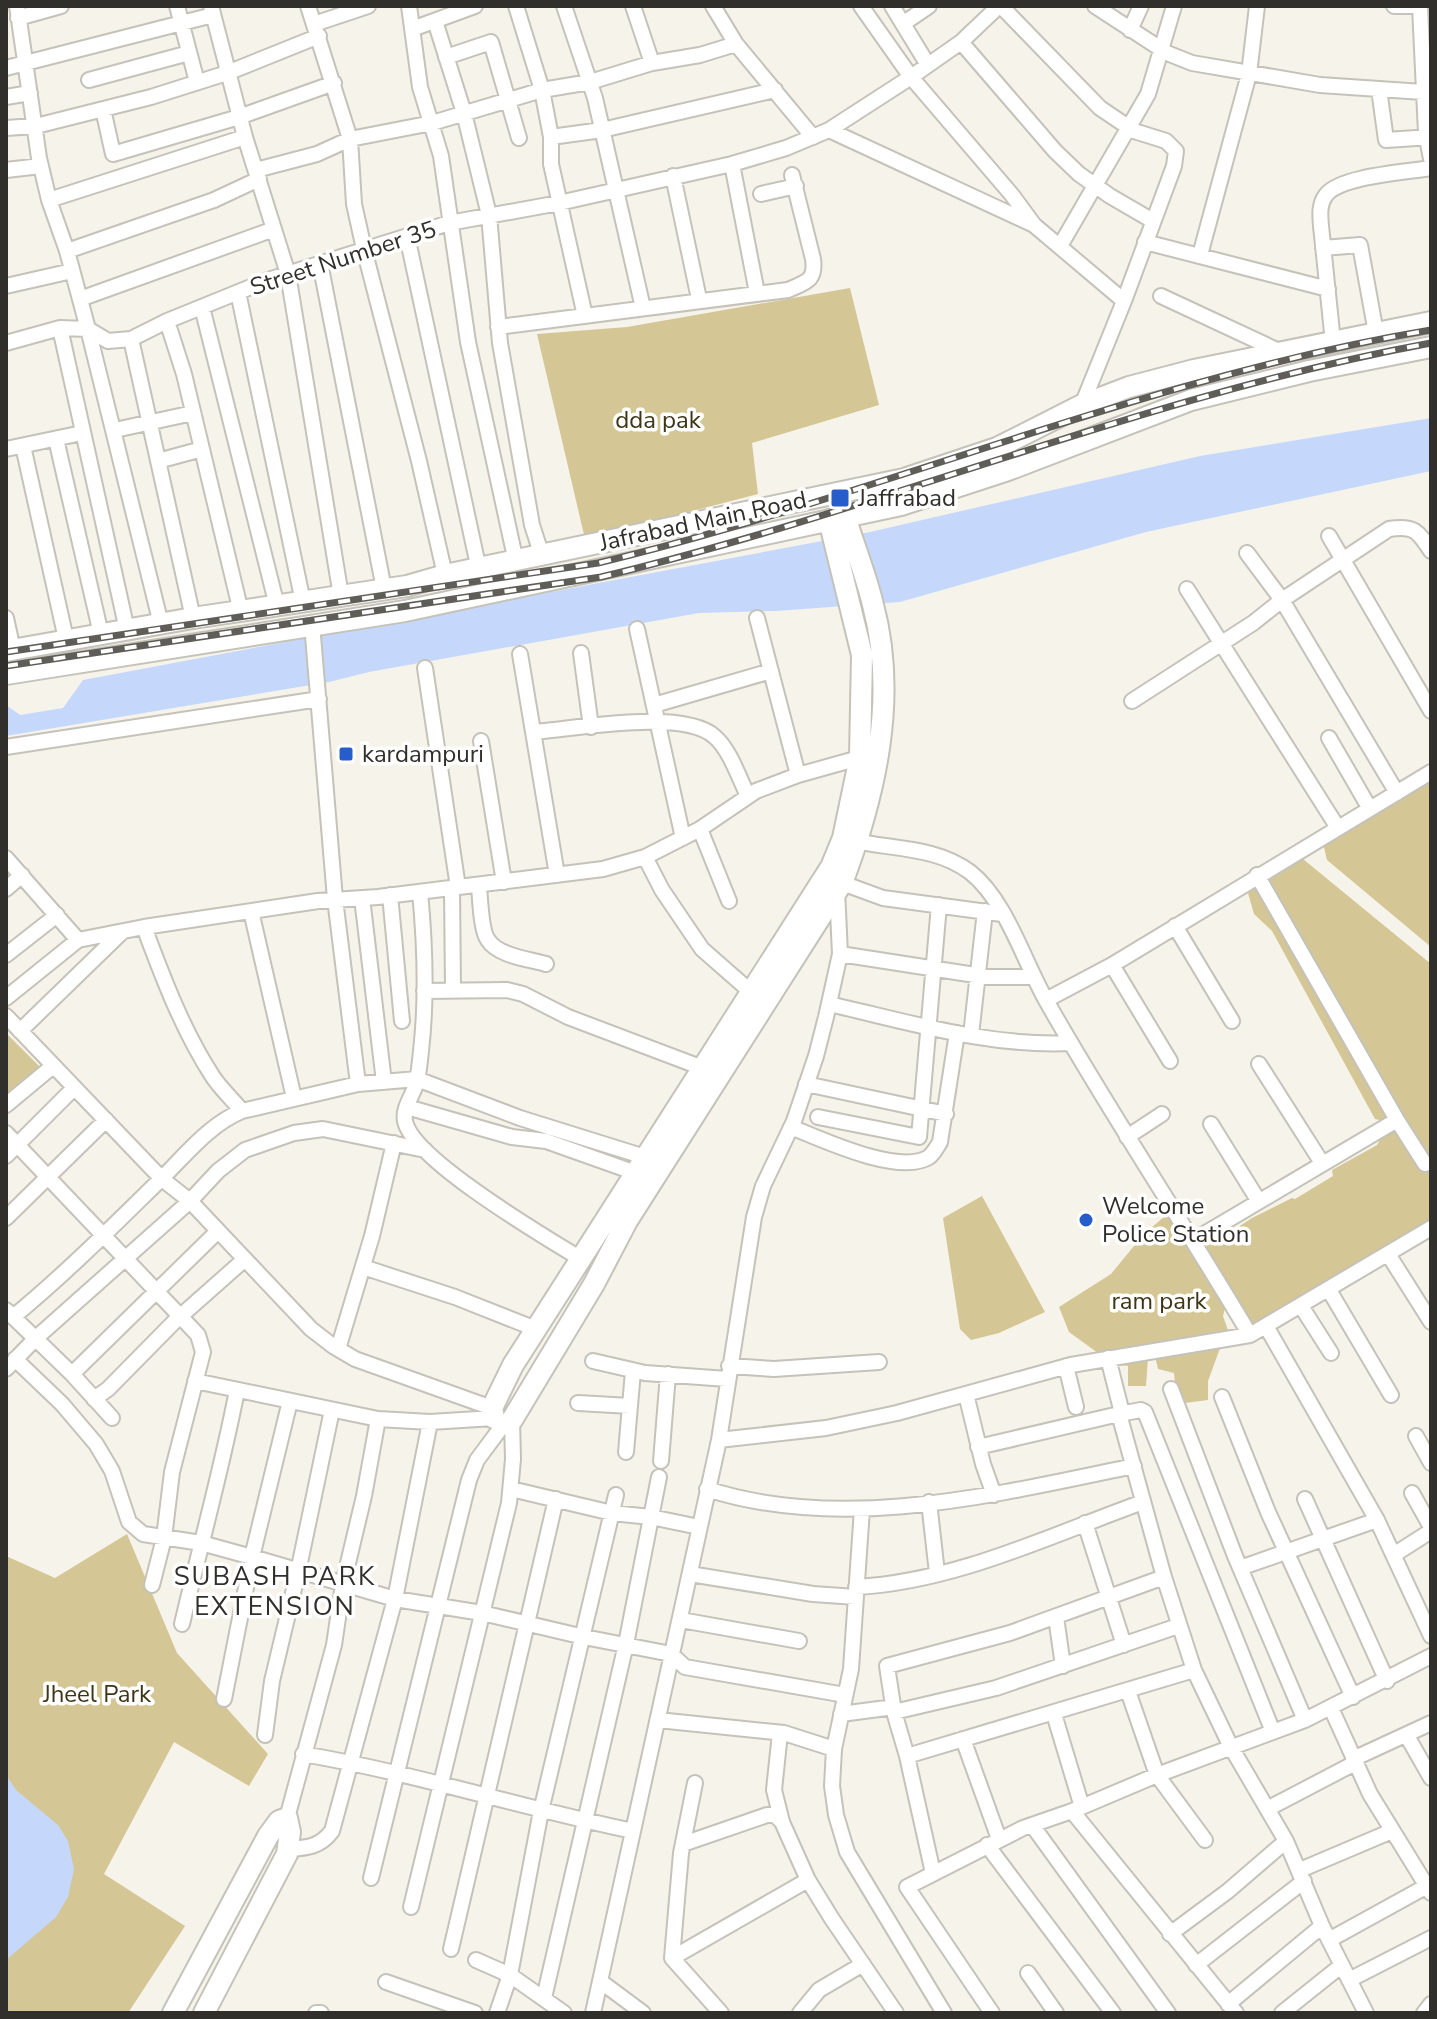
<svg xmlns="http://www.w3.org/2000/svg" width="1437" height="2019" viewBox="0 0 1437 2019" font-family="'Nunito Sans',sans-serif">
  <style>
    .green { fill: #d4c695 }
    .water { fill: #c5d8fc }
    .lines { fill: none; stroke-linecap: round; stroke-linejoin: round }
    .street-casing { stroke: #c4c2b9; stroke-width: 18 }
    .secondary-casing { stroke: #c4c2b9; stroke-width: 24 }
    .street { stroke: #fff; stroke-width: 14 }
    .secondary { stroke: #fff; stroke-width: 20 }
    .rail-casing { stroke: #5e5d58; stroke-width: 7 }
    .rail { stroke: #fff; stroke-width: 4; stroke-dasharray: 12; stroke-linecap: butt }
    .poi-dot { fill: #275dcb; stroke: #fff; stroke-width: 3 }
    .labels { text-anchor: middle; stroke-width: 7; stroke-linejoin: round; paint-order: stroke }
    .street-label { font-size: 24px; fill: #302f2b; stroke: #fff }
    .park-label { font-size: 24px; fill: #3d3516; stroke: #fff }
    .poi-label { font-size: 24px; fill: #302f2b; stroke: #fff; text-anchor: start }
    .neighbourhood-label { font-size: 26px; letter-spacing: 2px; fill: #302f2b; stroke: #fff }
  </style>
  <rect width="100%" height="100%" fill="#f6f4ea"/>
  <path class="green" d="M850,288L879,405L752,443L758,494L585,539L537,334L627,327Z
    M1431,777V947L1327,860L1323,843Z
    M1303,859L1431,964V1165L1409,1127L1375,1119L1272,931L1254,914L1248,893Z
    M6,1033L49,1076L6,1116Z
    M1399,1127L1421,1155L1431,1173V1223L1250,1331L1203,1245L1212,1244L1252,1218L1292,1198L1295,1199L1333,1176L1332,1170L1377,1145L1384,1133Z
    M982,1196L1045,1312L999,1333L971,1340L960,1329L943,1218Z
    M1165,1216H1171L1225,1308L1223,1316L1229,1333L1219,1351L1208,1381V1400L1177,1404L1174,1373L1158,1369L1155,1356L1148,1358L1146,1386H1128V1366L1113,1364L1069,1332L1059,1307L1111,1274L1143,1235Z
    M127,1534L177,1653L268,1754L249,1786L174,1742L104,1874L185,1926L128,2013H6V1556L55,1578Z"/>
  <path class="water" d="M1431,418V471L1146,532L900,602L776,611L699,613L369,672L329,682L6,736V705L20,715L63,708L83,680L870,532L1200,456Z
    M6,1775L16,1790L58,1825L68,1841L74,1869L68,1897L56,1917L6,1960Z"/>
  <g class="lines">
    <g class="street-casing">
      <path id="street" d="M17,6L39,158L49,200L67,251L88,329L161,624
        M177,6L197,82
        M211,6L245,137L288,274L341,596
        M308,6L350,139L354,204L364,249L419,461L445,575
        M409,6L420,87L441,156L468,342L516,562
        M516,6L542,90L551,137V164L585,316
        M564,6L595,98L643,308
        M633,6L652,63
        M713,6L736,44L813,137
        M861,6L911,77L1012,195L1034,225
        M892,6L928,65
        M1001,6L1100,108L1134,131L1166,141L1176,151L1174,166L1124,301L1082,405
        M1095,6L1167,53L1192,63L1320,85L1423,92
        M1394,6H1420
        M1420,7L1426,133L1431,159
        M18,18L61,6
        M435,21L464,113L489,215L500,343L532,525L542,556
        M904,23L929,6
        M314,24L368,6
        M412,29L475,6
        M1130,30L1141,6
        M961,42L1055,151L1079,174L1110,196L1153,221
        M446,57L491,42L519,138
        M6,68L213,15
        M89,80L189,53
        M1379,89L1386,140L1431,137
        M6,97L30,93
        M103,109L113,154L239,117L334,83
        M6,128L36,126L151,97L227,73L319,36
        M829,130L1034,225L1124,301
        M551,137L602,130L775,90
        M732,164L757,293
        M6,170L41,166
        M256,170L317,154L350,139L432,123L542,90L590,82L652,63L700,55L736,44
        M673,176L699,299
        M761,194L796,186
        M49,200L245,137
        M407,236L479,570
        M1145,242L1328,289
        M1060,246L1148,94L1174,6
        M1323,248L1360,245L1376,333
        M67,251L214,200L259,179
        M1200,255L1249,74L1257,6
        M320,263L384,589
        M6,286L72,271
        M238,292L303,602
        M1161,296L1281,352
        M80,299L274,229
        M202,307L277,606
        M167,321L184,374L241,612
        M498,327L788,290C806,282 816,281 813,259L792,175
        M60,328L127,630
        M88,329L108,341L131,339L167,321L268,280L449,223L559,203L732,164L786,148L829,130L911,77L961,42L999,6
        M131,339L193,618
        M1333,342L1321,226C1320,215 1319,204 1326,195C1340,176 1407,172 1431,168
        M6,343L60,328L88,329
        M115,430L193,413
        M56,439L101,634
        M23,446L66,639
        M6,449L82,433
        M158,461L202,449
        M1329,536L1431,711
        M1247,553L1282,600L1397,793
        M1187,589L1338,828
        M6,618L13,650
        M757,618L798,775
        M312,624L335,899L358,1084
        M637,629L683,838
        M581,653L591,727
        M520,654L557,875
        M425,668L458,887
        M1132,701L1253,623L1282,600L1389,529C1414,525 1418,531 1431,551
        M654,705L771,671
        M533,732C575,729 684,708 715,737C730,750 739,778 748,796
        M1329,738L1370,809
        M481,741L504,882
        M6,747L319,699
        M700,829L729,901
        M847,839C888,850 934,845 970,872C1006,900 1024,962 1047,1002C1111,1115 1184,1223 1250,1335L1431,1228
        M645,857L662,890L702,949L751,992
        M6,858L78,940
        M1257,875L1397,1120L1425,1164
        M842,883L883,898L1002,914
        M479,885C480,898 481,931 488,940C498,956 529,959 546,964
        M452,888L453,990
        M6,889L22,875
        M420,892C425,944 427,998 421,1051C420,1061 419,1071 417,1081C414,1094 402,1108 405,1121C412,1159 545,1237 581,1259
        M390,895L402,1021
        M362,898L384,1082
        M251,911L294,1098
        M1175,926L1232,1021
        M144,927C163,978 183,1031 213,1077C221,1089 233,1100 242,1111
        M840,954L988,977H1034
        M6,955L57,915
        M1112,965L1170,1061
        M424,991L507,990L523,994L568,1017L708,1070
        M6,998L78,940L144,927L318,901L378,897L603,869L645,857L700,829L756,791L798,775L866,756
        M1046,1000L1112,965L1431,772
        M829,1004C909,1022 989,1047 1071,1043
        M6,1016L162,1179L190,1201L311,1329L333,1346L355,1359L492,1408
        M20,1031L122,932
        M971,1035L985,911
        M1259,1064L1322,1163
        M806,1084L946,1114
        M6,1105L53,1066
        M407,1107L512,1137L546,1141L636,1173
        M818,1117L919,1137L939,905
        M1211,1124L1258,1200
        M791,1127C821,1139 899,1176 929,1157C934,1153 937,1147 940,1142L957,1033
        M6,1133L198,1335L203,1352L172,1472L164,1538L152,1585
        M1127,1137L1162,1114
        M6,1156L74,1088
        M6,1218L106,1120
        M1194,1240L1397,1120
        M1388,1254L1431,1322
        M363,1267L455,1297L536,1329
        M1329,1290L1391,1395
        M1301,1306L1331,1353
        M6,1310L72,1374L112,1418
        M13,1317C64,1275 111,1228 158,1182C184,1157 208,1125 242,1111L358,1084L417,1079L520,1118L645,1157
        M1266,1326L1377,1520L1431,1636
        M338,1349L372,1236L394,1143
        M1108,1358L1122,1413
        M15,1359L62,1404L96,1444L112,1471L129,1522L143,1534L201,1543L252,1557L395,1599L482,1613L584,1637L671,1654L685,1667L845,1695
        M593,1361L645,1373L727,1379
        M729,1366L774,1369L879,1362
        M1066,1366L1076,1407
        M6,1369L36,1338L190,1201L218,1171L245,1150L294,1133L323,1129L425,1150
        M72,1374L218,1231
        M195,1381L378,1419L430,1422L494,1418L503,1425L512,1420L513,1459L509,1503L411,1907
        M1171,1389L1235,1556L1305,1720
        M966,1394L983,1464L994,1495
        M1222,1397L1268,1512L1353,1697
        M94,1399L108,1389L175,1321L245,1259
        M578,1403L630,1406
        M1119,1414L1164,1577L1194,1670L1231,1747L1286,1841L1322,1926L1366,2013
        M1416,1436L1431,1463
        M719,1440L826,1428L897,1413L1071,1365L1250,1335
        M978,1447L1119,1414L1141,1410L1145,1412L1273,1732
        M626,1452L633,1371
        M661,1461L668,1374
        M511,1489L612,1513L651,1517L699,1527
        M707,1489C843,1533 998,1494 1134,1466
        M1412,1493L1431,1527
        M1305,1499L1387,1681
        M929,1502L937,1573
        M862,1509L851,1669L834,1749L832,1786L836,1815L847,1852L944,2013
        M1085,1523L1124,1645
        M1395,1554L1431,1531
        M1240,1568L1377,1520
        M690,1574L813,1594L856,1597
        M856,1587C955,1582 1051,1535 1143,1502
        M1056,1617L1063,1666
        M681,1620L799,1641
        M182,1624C200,1546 222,1469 237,1390
        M1128,1691L1157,1775L1205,1840
        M224,1699L252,1557L290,1401
        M1331,1708L1370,1794L1431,1893
        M894,1712L996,1688L1178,1626
        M841,1714L894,1707
        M1054,1714L1082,1807
        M658,1720L784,1733L834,1749
        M780,1733L774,1790L782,1822L808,1880L832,1919L896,2013
        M265,1735L272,1681L298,1572L332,1410
        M1407,1736L1431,1778
        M963,1739L999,1839
        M303,1754C414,1773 522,1808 633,1831
        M907,1756L1194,1670
        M1353,1759L1431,1723
        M695,1783L681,1853L672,1958L721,2013
        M1269,1808L1355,1763
        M1072,1811L1236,2013
        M287,1818L334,1645L343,1584L364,1496L378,1419
        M1032,1825L1168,2013
        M683,1844L767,1815H775L782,1822
        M987,1845L1113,2013
        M288,1849C307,1848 320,1847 332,1831L395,1599L430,1422
        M1300,1870L1392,1831
        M933,1873L907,1756L894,1712L887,1666L1010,1633L1164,1577
        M371,1878L469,1480L477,1460L503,1425
        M1170,1934L1228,1891L1286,1841
        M1329,1940L1427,1886
        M451,1949L556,1499
        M672,1958L808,1880
        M476,1960L510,1975L564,2013
        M1196,1965L1304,1881
        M1028,1973L1056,2013
        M1349,1980L1431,1938
        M600,1981L643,2013
        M386,1982L475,2013
        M544,1998L626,1644L659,1477
        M1228,2004L1322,1926
        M316,2013H321
        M497,2013L510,1975L541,1811L616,1495
        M593,2013L719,1440L754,1217L763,1186L794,1121L816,1056L826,1017L840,954L837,890
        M800,2013L819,1990L863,1964
        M992,2013L907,1887L1023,1828L1072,1811L1157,1775L1305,1720L1431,1656
        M1282,2013L1342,1965
        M1424,2013L1431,2004"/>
    </g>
    <g class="secondary-casing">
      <path id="secondary" d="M6,651L193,618L407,586L445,575L904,479L997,448L1082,405L1129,387L1194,370L1431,322
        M6,674L405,611L901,505L1008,470L1191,400L1309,371L1431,347
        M494,1418L492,1408L513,1365L831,867L843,838L860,757L862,655L829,520
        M512,1420L594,1284L627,1221L842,883C875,796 898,698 873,605C866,575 854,546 845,516
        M173,2013L268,1836L279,1821L287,1818L290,1832L287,1854L204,2013"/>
    </g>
    <use href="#street" class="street"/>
    <use href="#secondary" class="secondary"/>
    <g class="rail-casing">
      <path id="rail" d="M6,652L598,563C878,496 1146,377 1431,330
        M6,666L601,577C881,510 1147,395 1431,343"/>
    </g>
    <use href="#rail" class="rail"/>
  </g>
  <g class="poi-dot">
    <rect x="830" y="488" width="20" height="20" rx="4"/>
    <rect x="338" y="746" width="16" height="16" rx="4"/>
    <circle cx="1086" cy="1220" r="8"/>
  </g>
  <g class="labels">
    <g class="street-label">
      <text transform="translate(343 258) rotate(-18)" y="8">Street Number 35</text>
      <text transform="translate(703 521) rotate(-12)" y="8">Jafrabad Main Road</text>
    </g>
    <g class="park-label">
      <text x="658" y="428">dda pak</text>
      <text x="1159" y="1309">ram park</text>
      <text x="97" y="1702">Jheel Park</text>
    </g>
    <g class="poi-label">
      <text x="858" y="506">Jaffrabad</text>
      <text x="362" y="762">kardampuri</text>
      <text x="1102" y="1214">Welcome<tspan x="1102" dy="28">Police Station</tspan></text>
    </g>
    <g class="neighbourhood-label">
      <text x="275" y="1585">SUBASH PARK<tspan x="275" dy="30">EXTENSION</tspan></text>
    </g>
  </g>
  <rect width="1437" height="2019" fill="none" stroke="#302f2b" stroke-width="16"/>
</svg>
